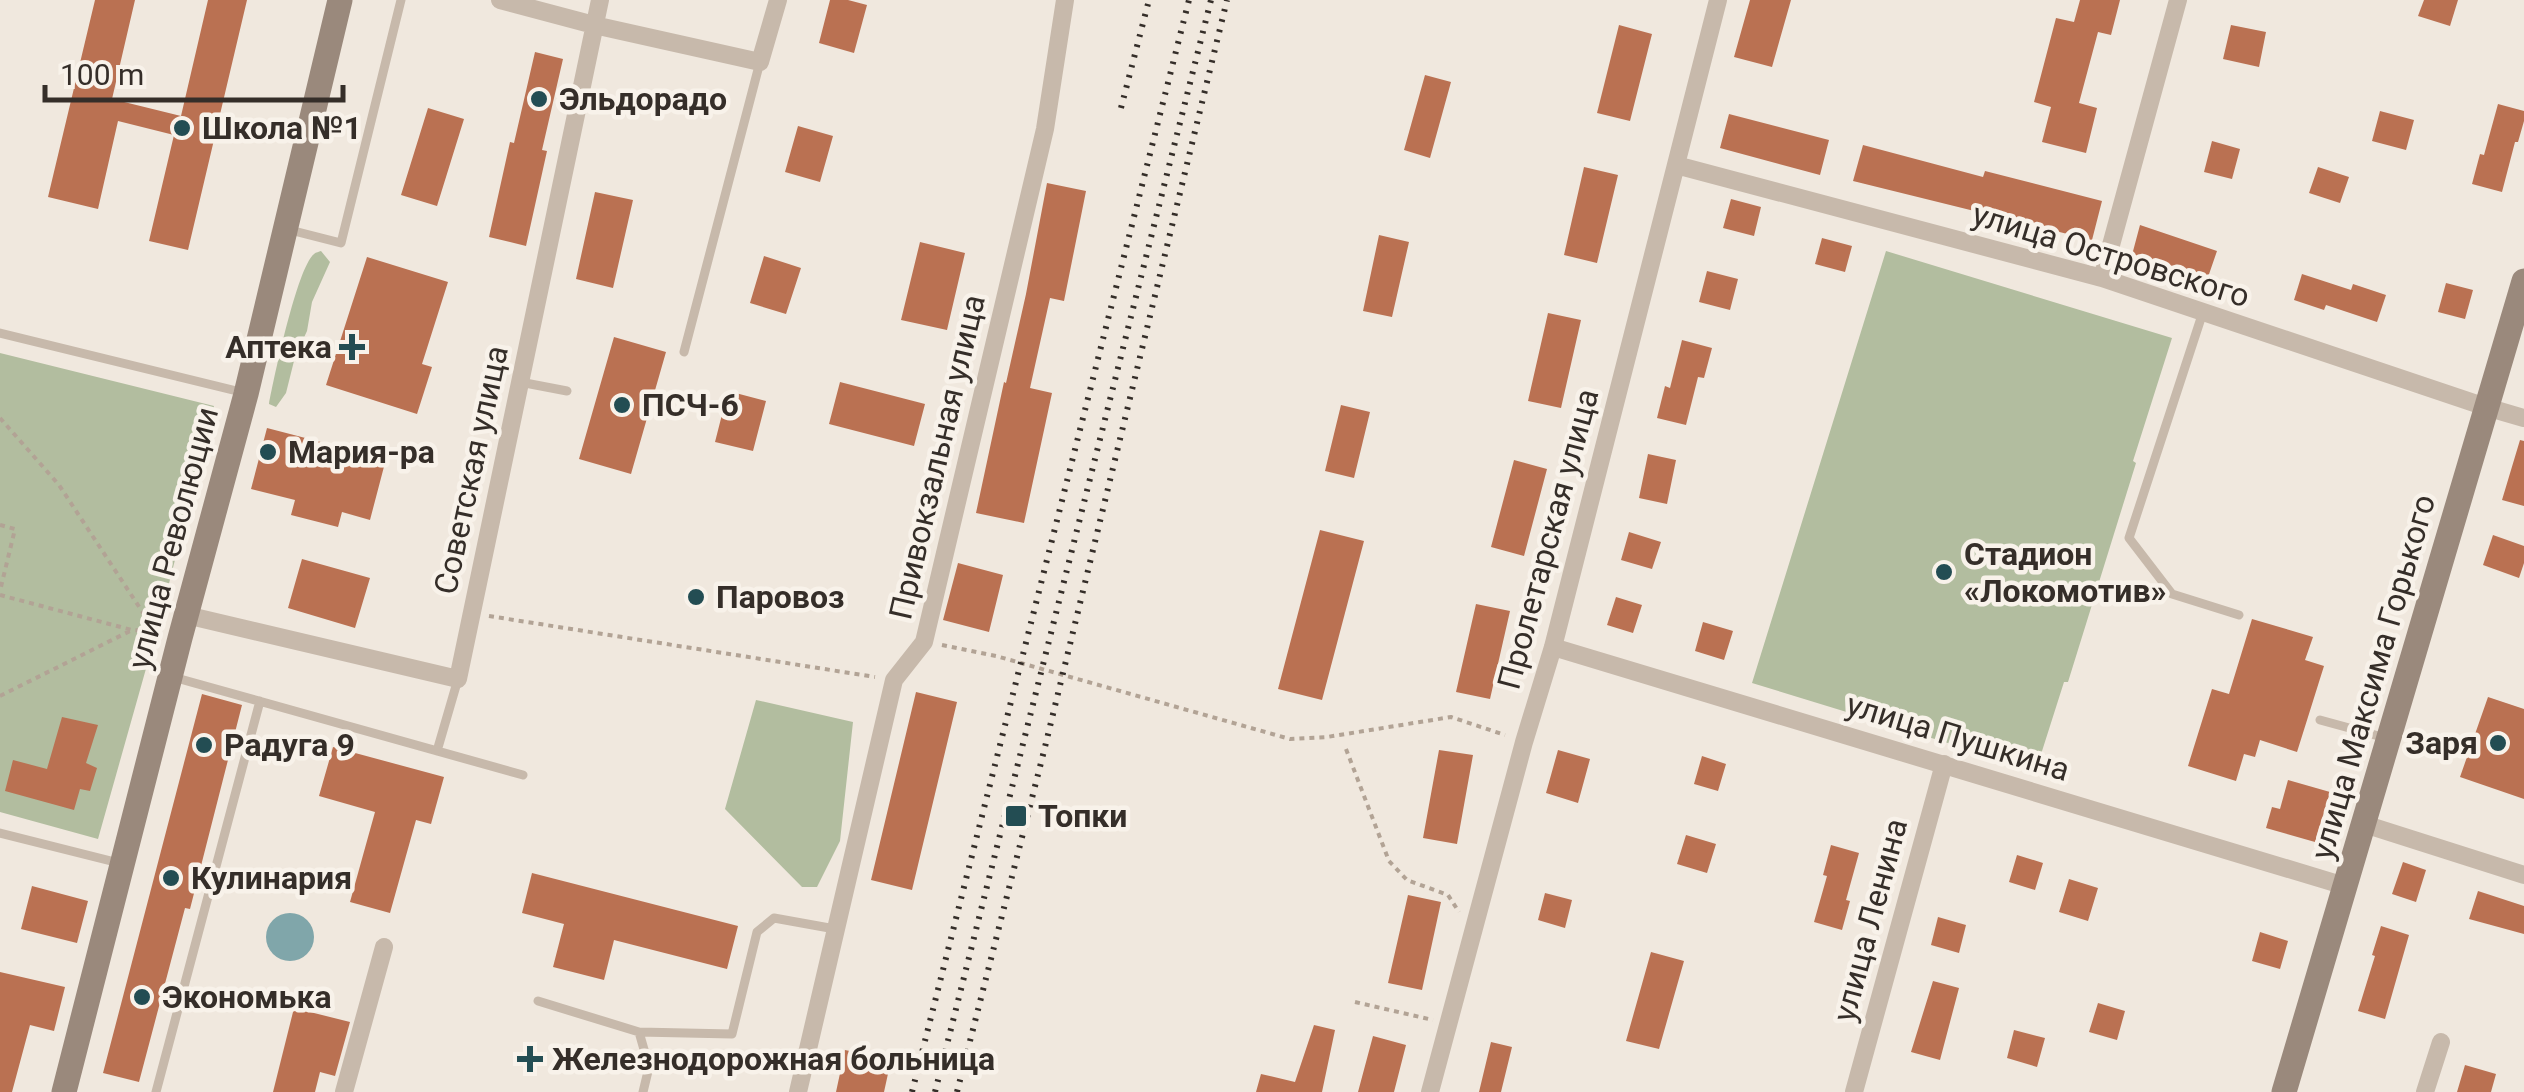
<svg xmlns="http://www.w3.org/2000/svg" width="2524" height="1092" viewBox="0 0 2524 1092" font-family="Roboto,sans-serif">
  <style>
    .green { fill: #b2bd9f }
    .water { fill: #80a6aa }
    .building { fill: #ba7152 }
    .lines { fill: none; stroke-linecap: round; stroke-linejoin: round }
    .path { stroke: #b2a395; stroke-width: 4; stroke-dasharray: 5 5; stroke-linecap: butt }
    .lane { stroke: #c7b9ab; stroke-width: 9 }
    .street { stroke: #c7b9ab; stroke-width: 18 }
    .secondary { stroke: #9a897c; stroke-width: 25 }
    .rail { stroke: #352e29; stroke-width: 6; stroke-dasharray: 2.5 8; stroke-linecap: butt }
    .poi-dot { fill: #234d53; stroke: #f8f2ea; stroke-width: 4 }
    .labels { text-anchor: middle; stroke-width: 9; stroke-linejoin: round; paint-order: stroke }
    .poi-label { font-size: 32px; font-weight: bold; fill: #352e29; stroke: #f8f2ea; text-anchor: start }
    .street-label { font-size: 32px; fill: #352e29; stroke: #f8f2ea }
  </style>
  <rect width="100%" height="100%" fill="#f0e8de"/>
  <path class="green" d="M321,251L330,262L312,302L307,331L295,357L286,393L276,407L269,404C274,378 297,268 314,254C316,252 319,252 321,251Z
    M1886,251L2172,338L2133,461L2136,463L2068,682H2064L2036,770L1752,683Z
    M0,353L214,406L160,619L98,839L0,812Z
    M756,700L853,722L840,841L817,887H802L725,809Z"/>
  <path class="water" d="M266 937a24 24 0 1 1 48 0a24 24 0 1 1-48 0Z"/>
  <path class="building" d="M95,0H135L112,99L181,116L208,0H247L188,250L149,241L174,135L118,121L98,209L48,197Z
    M830,0H848L867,5L854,53L819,43Z
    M1750,0H1791L1772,67L1734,57Z
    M2080,0H2120L2111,35L2098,32L2079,103L2097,108L2086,153L2042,142L2051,107L2034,102L2056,18L2074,22Z
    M2424,0H2458L2450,26L2418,16Z
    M1619,25L1652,34L1630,121L1597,113Z
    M2231,25L2266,32L2259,67L2223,59Z
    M535,52L563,59L542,150L547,151L526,246L489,237L510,142L514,143Z
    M1425,75L1451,82L1430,158L1404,150Z
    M2498,104L2524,111V121L2518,142H2515L2502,192L2472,184L2480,154L2484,155Z
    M428,108L464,119L437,206L401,195Z
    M2380,111L2414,120L2406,150L2372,141Z
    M1729,114L1829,140L1820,175L1720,148Z
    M798,126L833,136L820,182L785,172Z
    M2212,141L2240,149L2232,179L2204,172Z
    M1863,145L1983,177L1985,171L2102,201L2092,240L1853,181Z
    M1584,167L1618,175L1597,263L1564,255Z
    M2318,167L2349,177L2340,203L2309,193Z
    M1047,183L1086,191L1064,301L1050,298L1030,388L1052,393L1024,523L976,513L1004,382L1006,383L1026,294Z
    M595,192L633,200L613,288L576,279Z
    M1731,199L1761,207L1754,236L1723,228Z
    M2140,225L2217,251L2207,280L2179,270L2180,268L2132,255Z
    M1379,235L1409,242L1392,317L1363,311Z
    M1822,238L1852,246L1845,272L1815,264Z
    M920,242L965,253L947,330L901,320Z
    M764,256L801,268L786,314L750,303Z
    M367,257L448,282L422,364L432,367L417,414L326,385Z
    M1707,271L1738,279L1730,310L1699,302Z
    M2302,274L2351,290L2353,284L2386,295L2377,322L2326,305L2324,310L2294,300Z
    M2446,283L2473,290L2465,319L2438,312Z
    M1548,313L1581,320L1561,408L1528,401Z
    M614,337L666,352L631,474L579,459Z
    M1682,340L1712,348L1704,378L1698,377L1686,425L1657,418L1665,386L1670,388Z
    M840,382L925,404L914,446L829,424Z
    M728,391L766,401L753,451L715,442Z
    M1341,405L1370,412L1354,478L1325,471Z
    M267,428L386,459L370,520L342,512L338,527L291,515L295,500L251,489Z
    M2520,440L2524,441V506L2502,500Z
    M1648,454L1676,460L1667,504L1639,498Z
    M1514,460L1547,469L1524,556L1491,547Z
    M1320,530L1364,541L1322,700L1278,689Z
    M1629,532L1661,542L1652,569L1621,560Z
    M2493,535L2524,546V563L2519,578L2483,565Z
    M302,559L370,578L355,628L288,608Z
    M958,563L1003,575L989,632L943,620Z
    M1616,597L1642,605L1633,633L1607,625Z
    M1476,604L1510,611L1490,699L1456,692Z
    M2252,619L2313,637L2305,660L2324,666L2297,752L2260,740L2255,757L2244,754L2236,781L2188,766L2212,689L2229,694Z
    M1703,622L1733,631L1724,660L1695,651Z
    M916,692L957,702L912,890L871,880Z
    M202,694L242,705L190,909L185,908L139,1082L103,1073Z
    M2488,697L2524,709V799L2460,777Z
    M62,717L98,725L86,763L97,768L90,791L80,789L74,810L5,791L13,760L47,769Z
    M333,747L444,777L431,824L416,820L390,913L350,902L375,812L319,796Z
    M1439,750L1473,755L1457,844L1423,838Z
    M1558,750L1590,759L1578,803L1546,793Z
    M1702,756L1726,764L1718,791L1694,784Z
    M2288,780L2330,792L2315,842L2266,828L2272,807L2280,809Z
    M1686,835L1716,844L1707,873L1677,864Z
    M1831,845L1859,853L1846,900L1850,901L1842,930L1814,922L1827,876L1823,875Z
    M2017,855L2043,863L2035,890L2009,882Z
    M2403,862L2426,870L2416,902L2392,894Z
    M532,873L738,926L727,969L614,940L604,980L553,967L564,924L522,913Z
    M2069,879L2098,888L2088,921L2059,912Z
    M32,886L88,901L77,943L21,929Z
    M2478,891L2524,906V934L2469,919Z
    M1545,893L1572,900L1565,928L1538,920Z
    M1408,895L1441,902L1422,990L1388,983Z
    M1938,917L1966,925L1959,953L1931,945Z
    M2381,926L2409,935L2385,1019L2358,1011L2375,956L2372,955Z
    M2260,932L2288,941L2280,969L2252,961Z
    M1651,952L1684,961L1659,1049L1626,1041Z
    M0,972L65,987L54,1031L30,1025L12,1092H0Z
    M1933,981L1959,988L1940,1060L1911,1052Z
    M2098,1003L2125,1011L2117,1040L2089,1032Z
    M294,1008L350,1022L335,1076L320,1072L315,1092H273Z
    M1314,1025L1335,1030L1322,1092H1256L1261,1074L1295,1082Z
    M2014,1030L2045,1038L2037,1067L2007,1058Z
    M1373,1036L1406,1045L1394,1092H1358Z
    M1491,1042L1512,1047L1501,1092H1479Z
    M845,1050L891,1060L884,1092H836Z
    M2465,1065L2496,1074L2491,1092H2457Z"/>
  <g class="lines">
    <path class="path" d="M0,418L59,485L155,631
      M0,525L15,529L0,591
      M0,595L132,630L156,631
      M489,616L875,677
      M942,645L996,656L1290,739L1327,737L1451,717L1505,735
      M0,696L132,630
      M1346,749L1389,861L1407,880L1448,895L1459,912
      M1355,1002L1433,1020"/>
    <path class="lane" d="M290,230L341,243L401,0
      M2203,312L2129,538L2172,594L2239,615
      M0,333L245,393
      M684,352L760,62
      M520,382L567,391
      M173,677L523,775
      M2320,720L2386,738
      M437,751L458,679
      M0,833L119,863
      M538,1001L639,1032L649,1067L643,1092
      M639,1032L732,1034L757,932L774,918L835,929
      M156,1092L260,701"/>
    <path class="street" d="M500,0L594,25L760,62L778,0
      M1676,165L2102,278L2486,407L2524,418
      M2102,278L2178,0
      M186,615L458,679L600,0
      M1553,647L2345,886
      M2364,824L2524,875
      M344,1092L384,947
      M798,1092L894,680L924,642L1045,129L1065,0
      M1430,1092L1524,742L1553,647L1718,0
      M1854,1092L1944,764
      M2425,1092L2441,1042"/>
    <path class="secondary" d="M64,1092L180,638L246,394L340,0
      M2284,1092L2524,281"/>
    <path class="rail" d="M1121,108L1149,0
      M912,1092L1189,0
      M935,1092L1211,0
      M957,1092L1044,751L1227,0"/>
  </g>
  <g class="poi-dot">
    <circle cx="539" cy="99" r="10"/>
    <circle cx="182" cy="128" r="10"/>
    <path d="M347 332h10v10h10v10h-10v10h-10v-10h-10v-10h10z"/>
    <circle cx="622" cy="405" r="10"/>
    <circle cx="268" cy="452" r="10"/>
    <circle cx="1944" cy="572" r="10"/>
    <circle cx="696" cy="597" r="10"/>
    <circle cx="2498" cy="743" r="10"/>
    <circle cx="204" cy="745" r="10"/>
    <rect x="1004" y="804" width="24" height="24" rx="5"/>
    <circle cx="171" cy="878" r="10"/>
    <circle cx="142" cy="997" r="10"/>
    <path d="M525 1044h10v10h10v10h-10v10h-10v-10h-10v-10h10z"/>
  </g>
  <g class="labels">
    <g class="poi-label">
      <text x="559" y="110">Эльдорадо</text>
      <text x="202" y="139">Школа №1</text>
      <text x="332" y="358" text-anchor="end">Аптека</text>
      <text x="642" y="416">ПСЧ-6</text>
      <text x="288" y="463">Мария-ра</text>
      <text x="1964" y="565">Стадион<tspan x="1964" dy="37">«Локомотив»</tspan></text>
      <text x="716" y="608">Паровоз</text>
      <text x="2478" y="754" text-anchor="end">Заря</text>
      <text x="224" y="756">Радуга 9</text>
      <text x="1038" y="827">Топки</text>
      <text x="191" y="889">Кулинария</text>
      <text x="162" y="1008">Экономька</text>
      <text x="552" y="1070">Железнодорожная больница</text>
    </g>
    <g class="street-label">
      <text transform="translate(2111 255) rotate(17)" y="11">улица Островского</text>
      <text transform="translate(937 457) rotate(-77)" y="11">Привокзальная улица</text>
      <text transform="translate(471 470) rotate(-78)" y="11">Советская улица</text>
      <text transform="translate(173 538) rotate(-75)" y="11">улица Революции</text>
      <text transform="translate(1548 539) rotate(-75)" y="11">Пролетарская улица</text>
      <text transform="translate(2373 677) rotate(-74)" y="11">улица Максима Горького</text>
      <text transform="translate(1958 737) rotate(17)" y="11">улица Пушкина</text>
      <text transform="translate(1870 920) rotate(-75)" y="11">улица Ленина</text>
    </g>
  </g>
  <path d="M45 85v15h298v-15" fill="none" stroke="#352e29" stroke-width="5"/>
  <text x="60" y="85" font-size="30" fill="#352e29" stroke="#f8f2ea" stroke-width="8" paint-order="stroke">100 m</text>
</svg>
